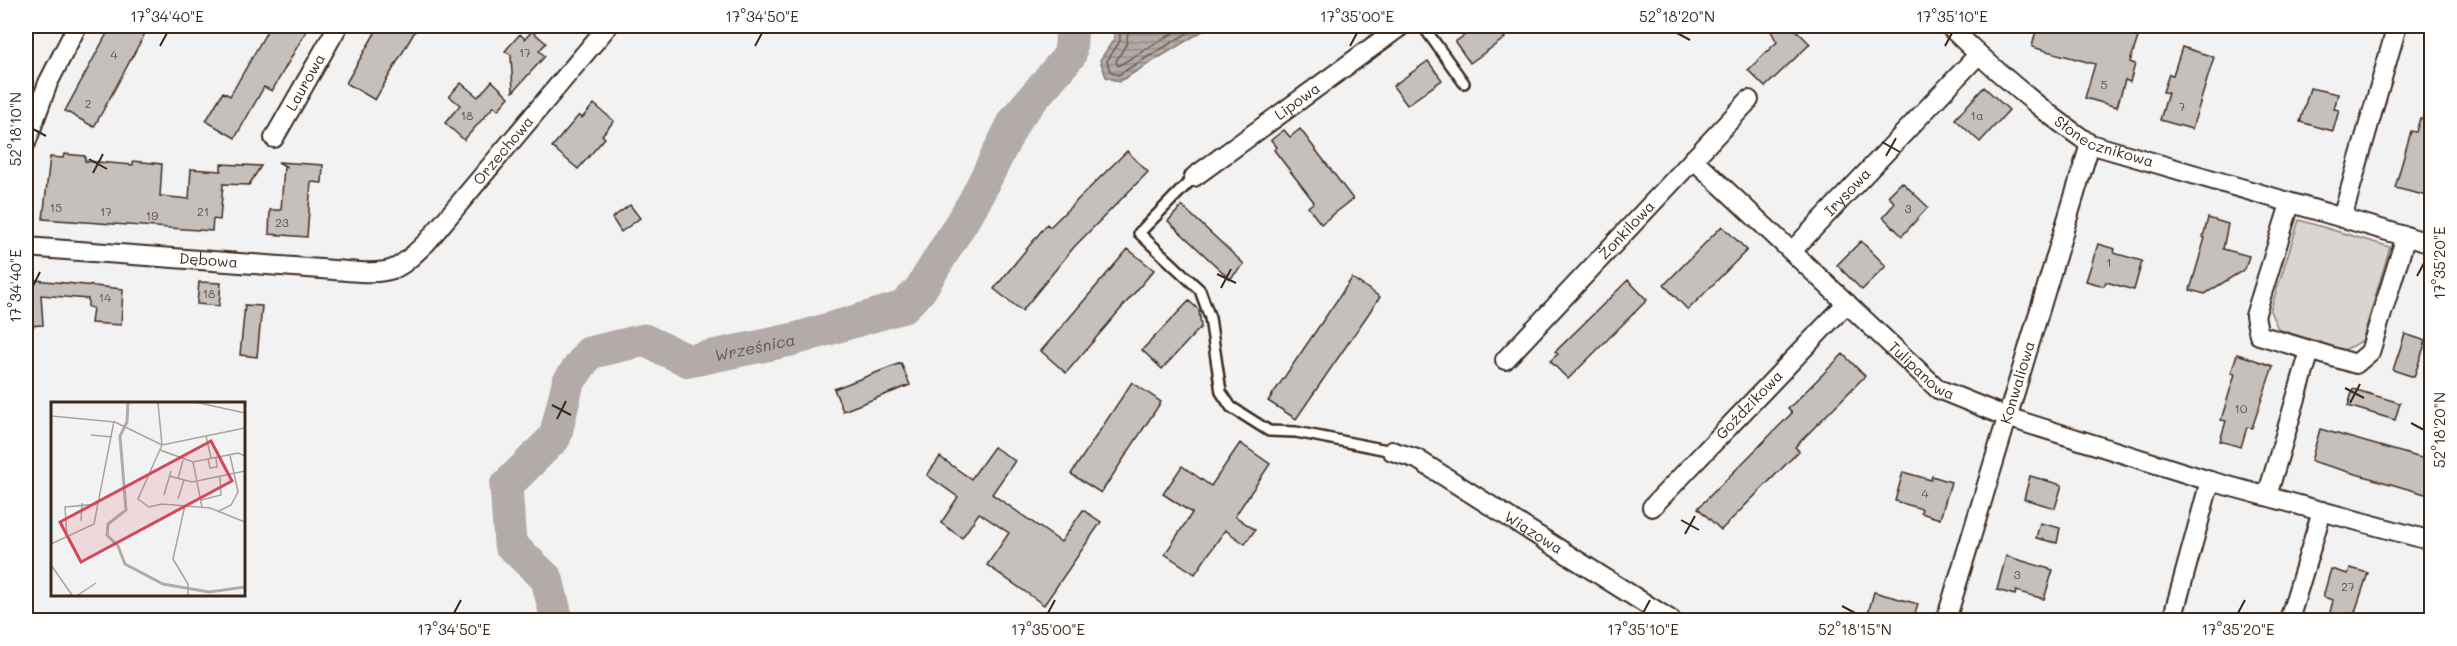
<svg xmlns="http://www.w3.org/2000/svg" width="2457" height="646" viewBox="0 0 2457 646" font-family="Mali,sans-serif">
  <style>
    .park { fill: #d8d5d2; stroke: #8a8078; stroke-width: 1.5 }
    .water { fill: url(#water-rules); stroke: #827770; stroke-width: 1.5 }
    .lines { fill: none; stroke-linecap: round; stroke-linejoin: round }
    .shore { stroke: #6b5e55; stroke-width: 1.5 }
    .river { stroke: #b2aba7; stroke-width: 33 }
    .building { fill: #c6c0bd; stroke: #3b2a1e; stroke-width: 1.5 }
    .service-casing { stroke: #3b2a1e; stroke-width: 14 }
    .minor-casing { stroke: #3b2a1e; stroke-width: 22 }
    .service { stroke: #fff; stroke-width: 9 }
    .minor { stroke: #fff; stroke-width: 18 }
    .ticks { fill: none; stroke: #3b2a1e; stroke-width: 2 }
    .labels { text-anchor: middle; stroke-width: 4.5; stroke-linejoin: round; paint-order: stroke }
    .number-label { font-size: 12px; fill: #5e5046 }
    .street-label { font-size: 15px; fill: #3b2a1e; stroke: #fff }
    .water-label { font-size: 16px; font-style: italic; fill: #65574e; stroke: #fff }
    .inset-river { fill: none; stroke: #b2aba7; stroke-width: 3 }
    .inset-road { fill: none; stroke: #a9a29d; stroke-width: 1.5 }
    .view { fill: #d1495b; fill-opacity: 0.15; stroke: #d1495b; stroke-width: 3 }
    .inset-edge { fill: none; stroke: #3b2a1e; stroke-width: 3 }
    .neatline { fill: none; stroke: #3b2a1e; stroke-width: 2 }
    .ticks-label { font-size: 15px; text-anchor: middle; fill: #3b2a1e }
  </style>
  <defs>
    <pattern id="water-rules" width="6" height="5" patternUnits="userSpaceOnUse" patternTransform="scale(1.5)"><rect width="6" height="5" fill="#b2aba7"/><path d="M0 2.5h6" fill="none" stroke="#928b87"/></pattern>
  </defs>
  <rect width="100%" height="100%" fill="#f3f2f2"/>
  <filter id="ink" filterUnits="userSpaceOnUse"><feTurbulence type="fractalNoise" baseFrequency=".0167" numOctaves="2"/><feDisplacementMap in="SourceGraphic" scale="12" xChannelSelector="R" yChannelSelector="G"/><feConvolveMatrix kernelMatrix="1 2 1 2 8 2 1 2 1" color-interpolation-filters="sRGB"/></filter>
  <g filter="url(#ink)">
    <path class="park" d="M2299,220L2390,247L2362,341L2344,350L2278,329L2270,311Z"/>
    <path class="water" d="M1114,26H1211L1119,82L1106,77L1100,60L1114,39Z"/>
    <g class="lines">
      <path class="shore" d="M1120,26V41L1107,61L1110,71L1118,75L1199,26
        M1128,26L1127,43L1116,61L1118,66L1185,26"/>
      <path class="river" id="s1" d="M557,620L547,579L510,544L506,486L555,437L568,383L589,353L644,340L689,361L795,339L903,307L920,290L974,202L1016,118L1070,55L1072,26"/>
    </g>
    <path class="building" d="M111,26H149L94,127L65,111Z
      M270,26H309L272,91L264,87L235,138L206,121L223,92L230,96Z
      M379,26H418L375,100L346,83Z
      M1478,26H1496L1505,38L1470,63L1455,42Z
      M1768,26H1792L1810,44L1765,87L1748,70L1777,42Z
      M2037,26H2108L2139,34L2130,62L2135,64L2130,82L2125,80L2117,107L2085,98L2095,64L2032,47Z
      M532,31L546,43L539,51L545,56L513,92L511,55L505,51L520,34L525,39Z
      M2182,47L2214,57L2192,129L2160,120L2168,93L2163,92L2169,74L2173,75Z
      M1428,61L1442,80L1407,105L1393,86Z
      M492,81L509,97L498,110L494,106L464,140L445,123L460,105L449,96L461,83L478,97Z
      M1984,87L2009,110L1980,142L1955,119Z
      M2310,88L2338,94L2334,109L2339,110L2333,131L2300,122Z
      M594,104L614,121L602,135L605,138L578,169L552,147L579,115L582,118Z
      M2420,118L2432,121V183L2428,196L2395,188L2411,131L2416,132Z
      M1300,129L1353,199L1321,224L1308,207L1314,202L1274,150L1277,147L1271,140L1284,130L1290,137Z
      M1127,151L1148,172L1074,247L1022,311L994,289L1047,224L1050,227Z
      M64,154L85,156V161L133,165V161L162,164L160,196L189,199L191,169L221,171V164L261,166L249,185L223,184L220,220L213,219L212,231L43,219L50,157L63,158Z
      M278,162L323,165L322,183L311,182L307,237L269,234L270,210H281L284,167H287Z
      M1902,182L1928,207L1902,236L1883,217L1895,203L1888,196Z
      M630,205L640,218L621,232L612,218Z
      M1182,206L1244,264L1230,279L1168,221Z
      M2208,218L2228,224L2223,249L2249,256L2245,269L2205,294L2190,290L2205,238L2203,237Z
      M1722,226L1747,250L1688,310L1664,285Z
      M1861,241L1886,266L1862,290L1837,265Z
      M2098,244L2115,249L2114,253L2142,261L2134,290L2106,282L2104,286L2086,281Z
      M1128,249L1154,270L1066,373L1041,351Z
      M1352,278L1380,297L1296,419L1268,401Z
      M26,279L123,289L121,325L91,323L93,308L88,307V299L41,295L43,325L26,326Z
      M1628,280L1647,300L1568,379L1550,361L1558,354L1555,352Z
      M199,282L221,283L219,306L197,304Z
      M1189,301L1199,310L1201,327L1162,369L1142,350Z
      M245,305L262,306L257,357L240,355Z
      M2405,334L2426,341L2414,377L2393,370Z
      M1843,354L1865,376L1795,447L1799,451L1721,530L1698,508L1792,413L1788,409Z
      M2237,354L2273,366L2252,428L2247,427L2241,447L2220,441L2226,421L2221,420L2235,374L2231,373Z
      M901,363L910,385L843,411L834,389Z
      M1132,382L1161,402L1101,493L1071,474Z
      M2353,389L2400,403L2395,420L2348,406Z
      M2320,429L2432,461V496L2311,461Z
      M1240,443L1270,464L1235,516L1255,530L1245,544L1225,530L1195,574L1165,554L1192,513L1163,494L1182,466L1211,486Z
      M994,447L1015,461L992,494L1061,542L1083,510L1101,522L1044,605L987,565L1009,533L979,513L962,538L941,523L958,497L927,475L940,457L971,479Z
      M1903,472L1931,480L1932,476L1951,482L1940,519L1921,513L1922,509L1895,501Z
      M2030,476L2062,485L2055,508L2024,499Z
      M2040,523L2060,528L2057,543L2036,538Z
      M2006,556L2053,570L2044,599L2016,591L2015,595L1997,590Z
      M2350,568L2368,573L2352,621H2328L2333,600L2323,597L2331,569L2348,574Z
      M1874,592L1918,604L1913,621H1880L1867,617Z"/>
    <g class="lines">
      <g class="service-casing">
        <path id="service" d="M1423,26L1464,83
          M1194,177L1139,233L1200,290L1210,318L1221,392L1231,407L1269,431L1296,432L1392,451"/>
      </g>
      <g class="minor-casing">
        <g id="minor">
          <path id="s2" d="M1949,26C1993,69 2039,109 2090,144L2432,244"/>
          <path id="s3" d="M274,138L338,26"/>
          <path d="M26,143L48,83L77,26"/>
          <path id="s4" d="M1693,159L1938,389L2007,417L2210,481L2432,541"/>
          <path id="s5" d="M1194,177L1401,26"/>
          <path d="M2290,204L2255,316L2259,335L2356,364L2370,352L2406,236"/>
          <path d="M2342,218L2397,26"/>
          <path id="s6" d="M26,247L334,270C352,271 375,275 393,269C406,264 417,251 427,242L608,26"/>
          <path id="s7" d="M1792,251L1978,55"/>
          <path id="s8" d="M1505,360L1749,100"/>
          <path id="s9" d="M1392,451L1417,459L1671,620"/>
          <path d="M2267,496L2310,351"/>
          <path id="s10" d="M1652,507L1847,303"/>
          <path id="s11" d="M1946,620L2090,144"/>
          <path d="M2172,620L2210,481"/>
          <path d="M2289,620L2322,511"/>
        </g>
      </g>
      <use href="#service" class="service"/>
      <use href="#minor" class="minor"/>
    </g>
  </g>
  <path class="ticks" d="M1677,33L1690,40M160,46L167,33M755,46L762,33M1350,46L1357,33M1945,46L1952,33M33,129L46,136M1882,142L1900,152M1886,156L1896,138M89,159L107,169M93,173L103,154M1217,274L1236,283M2417,276L2424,263M33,286L40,272M1221,288L1231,269M2345,388L2364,398M2350,403L2360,384M552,405L571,415M557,419L566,401M2411,423L2424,430M1681,520L1699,530M1685,534L1695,516M1842,606L1855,613M454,613L461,600M1048,613L1055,600M1643,613L1650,600M2238,613L2245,600"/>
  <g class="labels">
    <g class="number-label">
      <text x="525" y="57">17</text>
      <text x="114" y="59">4</text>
      <text x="2104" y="89">5</text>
      <text x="88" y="108">2</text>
      <text x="2182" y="111">7</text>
      <text x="467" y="120">18</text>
      <text x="1977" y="120">1a</text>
      <text x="56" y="212">15</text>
      <text x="1908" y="213">3</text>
      <text x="106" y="216">17</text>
      <text x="203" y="216">21</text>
      <text x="152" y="220">19</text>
      <text x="282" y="227">23</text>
      <text x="2109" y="267">1</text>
      <text x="209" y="298">18</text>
      <text x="105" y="302">14</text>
      <text x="2241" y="413">10</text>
      <text x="1925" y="498">4</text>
      <text x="2017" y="579">3</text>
      <text x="2348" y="591">27</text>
    </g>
    <g class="street-label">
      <text dy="5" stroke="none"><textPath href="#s3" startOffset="64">Laurowa</textPath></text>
      <text dy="5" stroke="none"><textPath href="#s5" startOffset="128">Lipowa</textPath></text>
      <text dy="5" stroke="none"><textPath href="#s2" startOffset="196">Słonecznikowa</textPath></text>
      <text dy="5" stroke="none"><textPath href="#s6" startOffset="531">Orzechowa</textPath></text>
      <text dy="5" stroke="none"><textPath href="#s7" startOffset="81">Irysowa</textPath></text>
      <text dy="5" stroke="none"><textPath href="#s8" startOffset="178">Żonkilowa</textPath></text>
      <text dy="5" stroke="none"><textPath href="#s6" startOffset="183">Dębowa</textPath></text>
      <text dy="5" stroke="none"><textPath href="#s4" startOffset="312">Tulipanowa</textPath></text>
      <text dy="5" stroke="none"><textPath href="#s11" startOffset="248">Konwaliowa</textPath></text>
      <text dy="5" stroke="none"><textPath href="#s10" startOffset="141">Goździkowa</textPath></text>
      <text dy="5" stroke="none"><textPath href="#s9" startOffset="164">Wiązowa</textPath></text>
    </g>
    <g class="water-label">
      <text dy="6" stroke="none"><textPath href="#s1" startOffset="486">Wrześnica</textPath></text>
    </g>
  </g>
  <g transform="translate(51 402)">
    <rect width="194" height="194" fill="#f3f2f2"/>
    <path class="inset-river" d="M77,0L76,20L69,34L75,108L57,122L56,133L67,144L74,162L112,182L158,190L194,185"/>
    <path class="inset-road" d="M144,0L194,11M107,1L111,43L87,97L98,105L111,102L159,106L194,120M0,14L64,20L111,43L194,26M40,33L61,35M155,34L160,56M109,48L142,60L187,51L194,54M157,57L159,66L166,65L165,56M142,60L151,105M118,74L141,80L194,69M127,77L132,58M113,93L120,69M127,97L133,78M150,98L170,93L169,75M134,103L122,157L137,182V193M168,109L180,103L187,90L179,53M30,119L31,101M16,135L14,105L47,102M0,142L43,122L63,19M0,163L21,193M27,193L45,181"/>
    <path class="view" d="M160,39L181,79L30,160L9,120Z"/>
    <rect width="194" height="194" class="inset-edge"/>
  </g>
  <rect width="2457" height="646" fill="none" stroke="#fff" stroke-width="66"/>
  <rect x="33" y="33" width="2391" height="580" class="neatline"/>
  <g class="ticks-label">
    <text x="167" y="22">17°34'40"E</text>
    <text x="762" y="22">17°34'50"E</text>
    <text x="1357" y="22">17°35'00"E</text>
    <text x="1677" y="22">52°18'20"N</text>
    <text x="1952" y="22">17°35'10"E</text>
    <text transform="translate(16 129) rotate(-90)" y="5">52°18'10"N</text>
    <text transform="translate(2440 263) rotate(-90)" y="5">17°35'20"E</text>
    <text transform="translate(16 286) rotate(-90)" y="5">17°34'40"E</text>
    <text transform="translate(2440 430) rotate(-90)" y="5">52°18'20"N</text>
    <text x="454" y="635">17°34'50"E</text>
    <text x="1048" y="635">17°35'00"E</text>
    <text x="1643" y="635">17°35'10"E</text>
    <text x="1855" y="635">52°18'15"N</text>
    <text x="2238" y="635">17°35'20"E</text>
  </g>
</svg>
